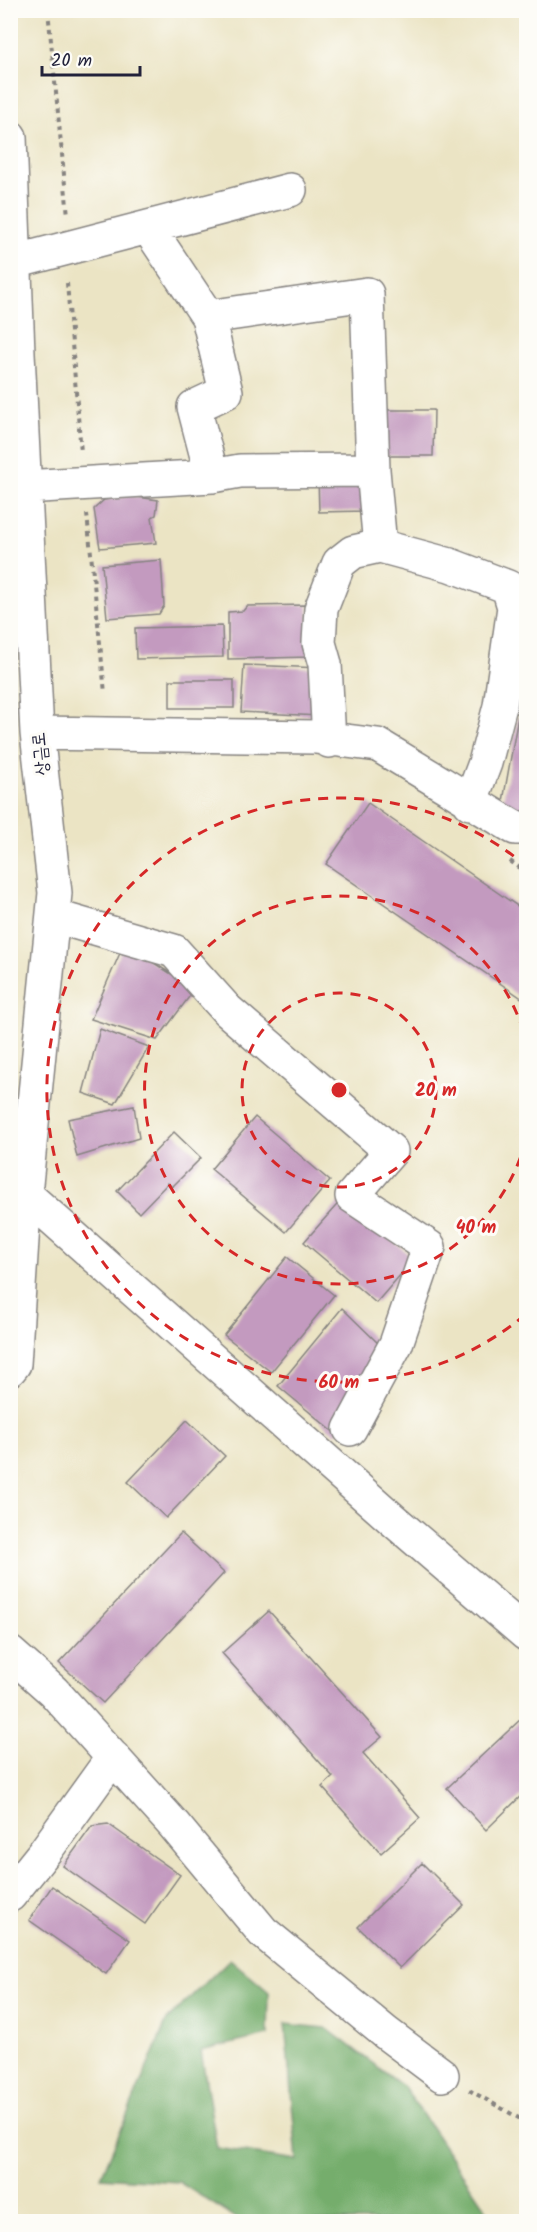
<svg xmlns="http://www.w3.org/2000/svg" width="537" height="2232" viewBox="0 0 537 2232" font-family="Kalam,'Poor Story',sans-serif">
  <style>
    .forest { fill: #74ad6c; stroke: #4b6854; stroke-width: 1.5 }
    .building { fill: #c39abf }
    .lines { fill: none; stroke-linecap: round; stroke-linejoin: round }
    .minor-casing { stroke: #868380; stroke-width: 36 }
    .path { stroke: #868380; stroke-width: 4; stroke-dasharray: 4.5 4.5; stroke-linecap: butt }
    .minor { stroke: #fff; stroke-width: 33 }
    .ring { fill: none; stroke: #d62828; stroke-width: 3; stroke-dasharray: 10 8 }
    .labels { text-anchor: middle; stroke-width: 6; stroke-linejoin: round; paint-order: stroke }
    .street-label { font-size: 18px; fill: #22223b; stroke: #fdfcf7 }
    .centre { fill: #d62828; stroke: #fdfcf7; stroke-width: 3 }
    .ring-label { font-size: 18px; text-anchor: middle; font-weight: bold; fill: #d62828; stroke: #fdfcf7; stroke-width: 6; stroke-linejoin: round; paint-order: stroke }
  </style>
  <rect width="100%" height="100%" fill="#fdfcf7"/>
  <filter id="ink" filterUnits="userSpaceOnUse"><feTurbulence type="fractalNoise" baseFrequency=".0167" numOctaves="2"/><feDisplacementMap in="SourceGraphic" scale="12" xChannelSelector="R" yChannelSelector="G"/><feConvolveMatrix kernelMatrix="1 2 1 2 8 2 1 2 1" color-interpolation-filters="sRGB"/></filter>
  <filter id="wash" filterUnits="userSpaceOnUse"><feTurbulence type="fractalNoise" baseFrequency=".008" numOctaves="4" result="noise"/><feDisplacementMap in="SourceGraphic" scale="24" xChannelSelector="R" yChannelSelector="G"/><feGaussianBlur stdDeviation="1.35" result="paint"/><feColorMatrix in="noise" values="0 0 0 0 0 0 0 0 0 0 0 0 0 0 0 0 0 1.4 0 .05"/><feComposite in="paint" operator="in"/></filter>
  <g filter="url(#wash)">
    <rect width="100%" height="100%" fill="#ebe4c4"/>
    <path class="forest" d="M230,1959L269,1992L268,2035L201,2051L217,2148L297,2160L285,2024L326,2028L404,2087L494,2221H240L179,2182L101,2177L167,2020Z"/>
    <g id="blocks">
      <path class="building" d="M381,410H434L433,456H376Z
        M318,475H365L366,511L319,512Z
        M130,496L158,500L156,515L152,517L156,543L100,548L94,509L104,500Z
        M161,560L164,606L159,614L107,618L102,565Z
        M308,605L309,657L228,659V612L243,611L247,606Z
        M222,626L223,657L136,659L135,628Z
        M244,665L321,668L319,716L241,712Z
        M170,680H234V708H170Z
        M518,717L526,719V812L502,807Z
        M368,803L526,912V1001L326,864Z
        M124,944L195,989L157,1040L91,1019Z
        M100,1029L149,1047L115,1104L83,1093Z
        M134,1106L139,1138L77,1157L68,1119Z
        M255,1117L330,1181L286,1232L211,1169Z
        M174,1132L201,1158L172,1187L168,1183L139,1213L117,1191Z
        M343,1198L414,1259L376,1303L304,1242Z
        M287,1257L334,1295L271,1372L224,1335Z
        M342,1308L385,1350L336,1434L278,1386Z
        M187,1420L225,1456L166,1518L128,1482Z
        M181,1533L224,1573L103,1703L59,1663Z
        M269,1611L382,1737L363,1753L420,1818L381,1853L322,1787L333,1777L222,1653Z
        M522,1718L526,1723V1791L486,1830L447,1788Z
        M108,1824L180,1875L145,1924L63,1866L92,1826Z
        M422,1863L464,1905L400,1968L358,1927Z
        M52,1886L130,1940L106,1974L29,1920Z"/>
    </g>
  </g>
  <g filter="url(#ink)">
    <use href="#blocks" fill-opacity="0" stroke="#868380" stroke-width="1.5"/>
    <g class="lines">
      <g class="minor-casing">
        <path id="minor" d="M10,137L18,353L37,733L55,893L25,1194L14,1364L10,1369
          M148,227L208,317L367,294L373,470L380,546L450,565L508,587L514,607L500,706L485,763L470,803
          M10,263L290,190
          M208,317L226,392L194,407L212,476
          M24,487L212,476L240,471L373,470
          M37,733L315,737L378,745L515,828H526
          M329,741L325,664L319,643L321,609L339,563L353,552L380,546
          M53,916L174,951L227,1010L391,1151L352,1196L429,1247L396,1344L350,1429
          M25,1194L392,1519L526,1634
          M10,1653L53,1691L174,1825L263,1932L386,2033L442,2075
          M10,1895L46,1850L113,1757"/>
      </g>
      <path class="path" d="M48,10L68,216
        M67,283L81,452
        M87,514L105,693
        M510,861L526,872
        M526,879V881
        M469,2090L526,2122"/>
      <use href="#minor" class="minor"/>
    </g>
  </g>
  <g class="ring">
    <circle cx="339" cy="1090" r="97"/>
    <path d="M526 1140A194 194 0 1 1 526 1040"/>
    <path d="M525 1315A292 292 0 1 1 525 865"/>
  </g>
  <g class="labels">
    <g class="street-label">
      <text transform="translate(40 754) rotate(-96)" y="6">상금로</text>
    </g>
  </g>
  <circle cx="339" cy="1090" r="9" class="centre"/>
  <g class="ring-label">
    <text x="436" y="1096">20 m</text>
    <text x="476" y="1233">40 m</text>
    <text x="339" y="1388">60 m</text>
  </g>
  <rect width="537" height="2232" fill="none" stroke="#fdfcf7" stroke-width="36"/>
  <path d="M42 66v9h98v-9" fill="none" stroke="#22223b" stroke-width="3"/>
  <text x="51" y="66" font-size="18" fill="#22223b" stroke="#fdfcf7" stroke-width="4.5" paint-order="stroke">20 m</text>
</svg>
